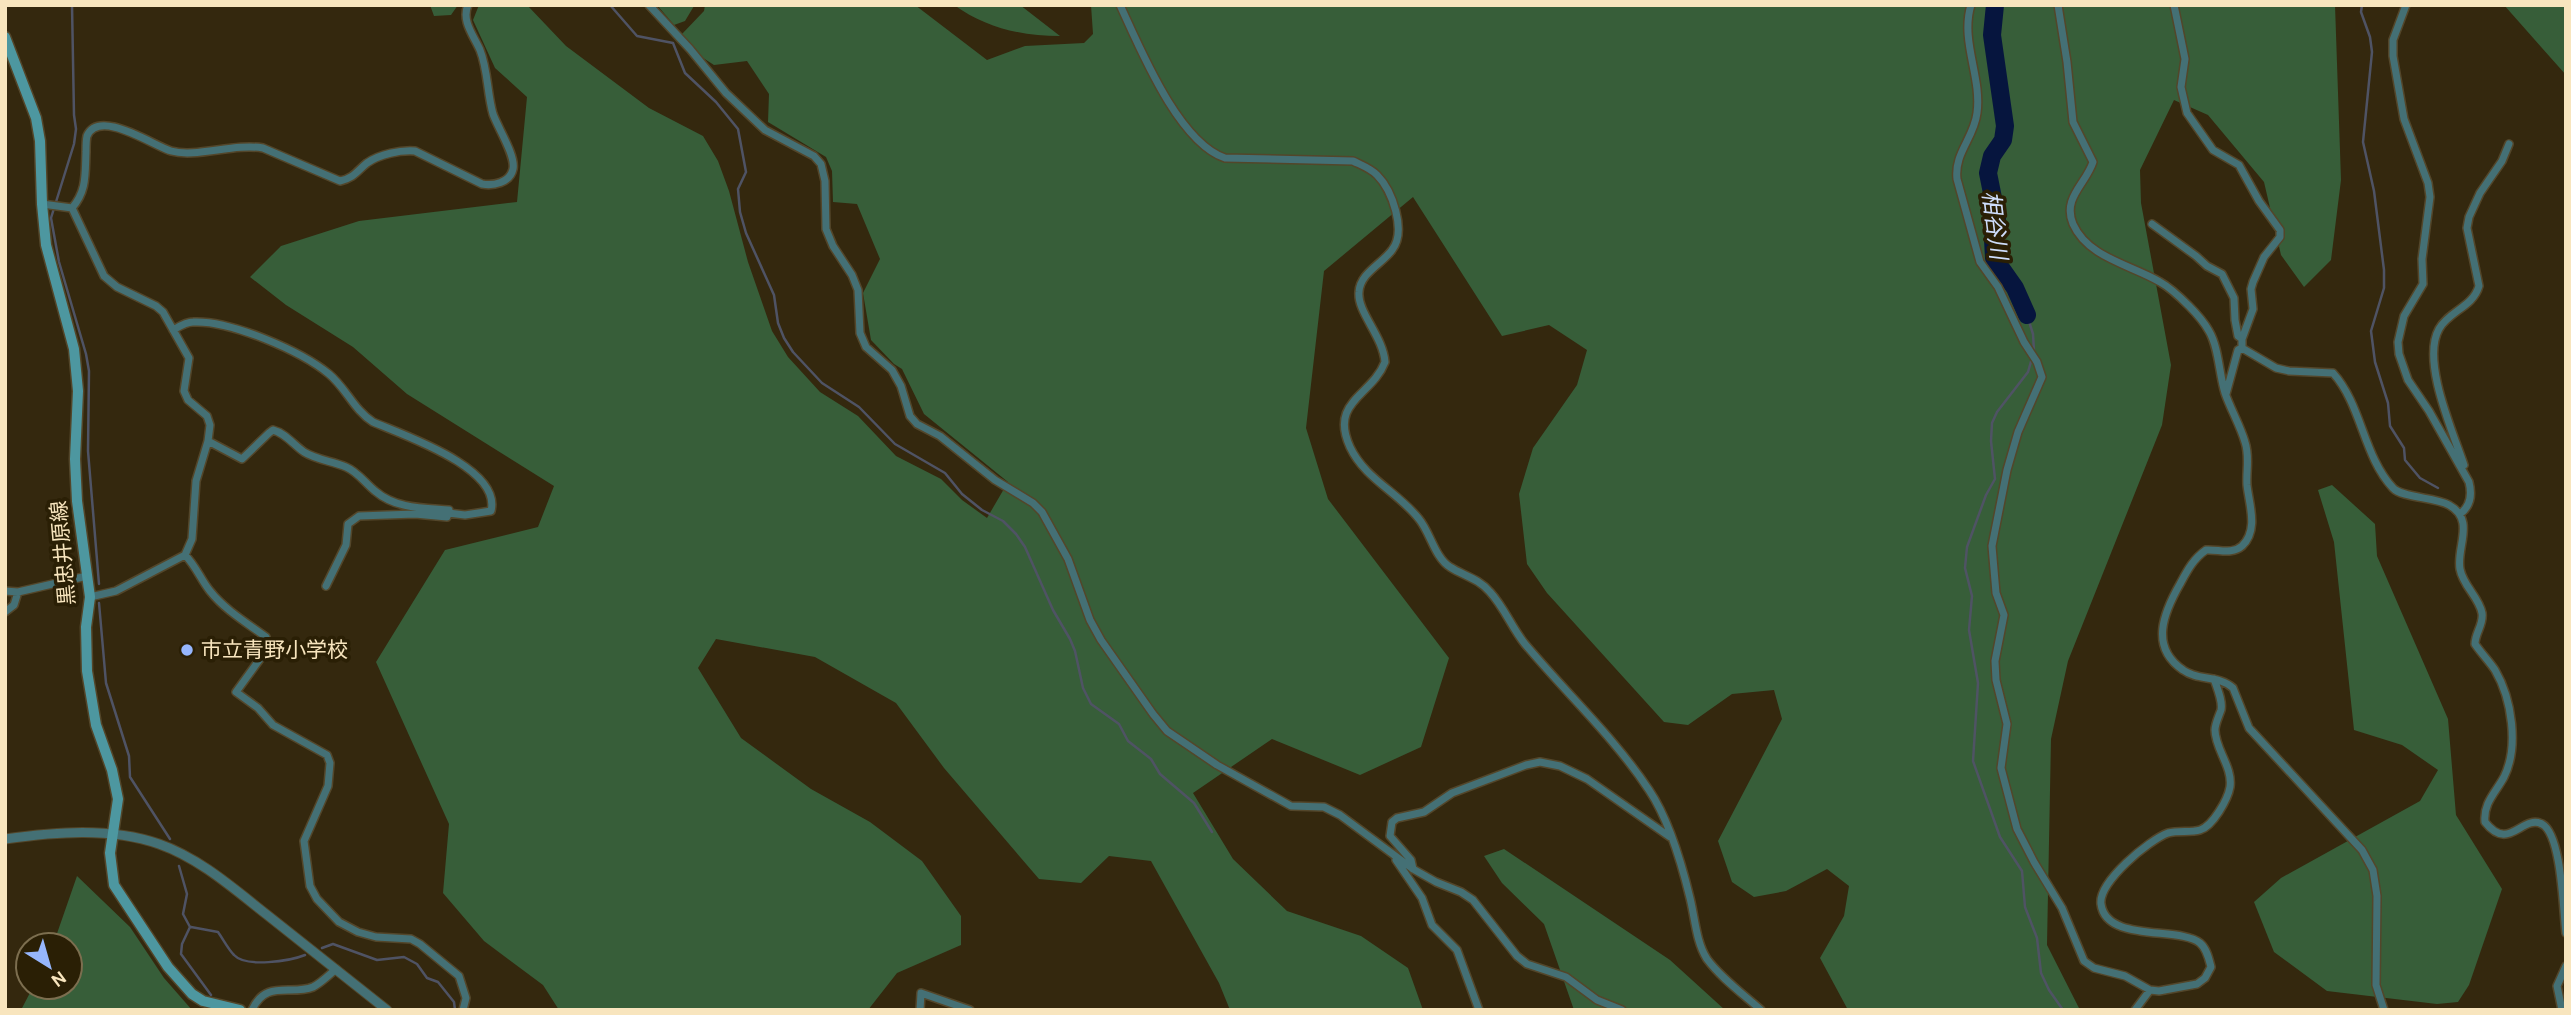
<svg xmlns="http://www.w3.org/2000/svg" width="2571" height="1015" viewBox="0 0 2571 1015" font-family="Karla,'Noto Sans JP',sans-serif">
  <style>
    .green { fill: #375e39 }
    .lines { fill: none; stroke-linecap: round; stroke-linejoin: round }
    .stream { stroke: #4f5364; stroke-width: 2.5 }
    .river { stroke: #06153e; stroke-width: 18 }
    .minor-casing { stroke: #53462a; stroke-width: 10 }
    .tertiary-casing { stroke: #53462a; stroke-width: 11 }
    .secondary-casing { stroke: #53462a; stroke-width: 13 }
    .minor { stroke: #447075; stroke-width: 7 }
    .tertiary { stroke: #447075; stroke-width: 9 }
    .secondary { stroke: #4d97a0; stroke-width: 10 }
    .poi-dot { fill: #96b6fd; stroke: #2a1f05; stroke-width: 2.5 }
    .labels { text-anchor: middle; stroke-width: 7; stroke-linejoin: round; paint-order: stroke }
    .street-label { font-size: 21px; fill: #f8e5be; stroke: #2a1f05 }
    .poi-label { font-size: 21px; fill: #f8e5be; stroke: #2a1f05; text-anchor: start }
    .water-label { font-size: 23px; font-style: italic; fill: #ceddfb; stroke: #2a1f05 }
  </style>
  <rect width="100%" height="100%" fill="#34280e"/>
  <path class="green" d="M430,5H458L451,15L434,16Z
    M479,5H527L566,46L649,108L703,136L718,161L729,191L748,262L772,331L788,357L820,392L858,416L896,456L941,479L962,500L987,518L1008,482L924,414L902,369L894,364L871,340L863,293L880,259L857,204L833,202L832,171L826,157L768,122L769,94L747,61L714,65L700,56L682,34L704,11L705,5H915L987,60L1025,46L1084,43L1093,34L1091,5H2335L2341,180L2331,260L2304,287L2281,255L2264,182L2208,115L2174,100L2140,170L2141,203L2171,365L2162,425L2068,661L2051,739L2047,945L2080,1010H1848L1820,958L1844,916L1849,886L1827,869L1786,891L1754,897L1732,882L1718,841L1782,719L1774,690L1732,694L1688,725L1664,722L1547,593L1527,564L1519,494L1533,448L1577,385L1587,350L1549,325L1502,336L1413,197L1324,271L1306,428L1328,499L1449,658L1421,747L1360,775L1272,739L1193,793L1233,859L1287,911L1361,936L1408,968L1423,1010H1230L1219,983L1151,861L1109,856L1081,883L1039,879L944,768L896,703L815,657L716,639L698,668L741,738L811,789L870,822L922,861L961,916V945L897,973L868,1010H559L543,985L484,941L443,893L449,824L376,662L445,550L538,527L554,486L407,394L353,347L286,305L250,277L281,246L359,221L517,202L527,97L495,68L473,20Z
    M657,5H694V6L685,21L674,25Z
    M954,5H1020L1060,36C1022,36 986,28 954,5Z
    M2504,5H2566V75Z
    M2332,485L2375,524L2377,556L2448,719L2456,815L2502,889L2469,985L2458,1002L2437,1004L2327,991L2274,952L2254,902L2281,878L2420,801L2438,770L2402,745L2354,730L2334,542L2318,490Z
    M1504,849L1670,960L1725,1010H1574L1544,924L1502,883L1484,856Z
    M77,876L130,927L164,978L192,1010H21L33,987H70V945H53Z"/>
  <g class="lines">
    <path class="stream" d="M72,5L74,115L76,129L74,144L51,218L59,262L86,354L89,371L88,451L99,584
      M610,5L637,36L673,43L685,73L716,102L738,129L746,172L738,189L740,212L746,233L774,295L778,323L784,338L793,352L822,383L859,407L895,444L945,473L962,494L982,510L1003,521L1016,534L1025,547L1053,610L1070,639L1075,651L1083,688L1091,704L1119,724L1128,741L1151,759L1160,774L1194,803L1212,832
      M2362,5L2361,12L2370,37L2372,52L2363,142L2374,191L2384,270V288L2371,331L2375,362L2388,403L2390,426L2404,448L2405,460L2420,478L2438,488
      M2027,315L2033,334L2034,351
      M2032,358L2028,372L1997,412L1992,423L1991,441L1995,479L1986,495L1967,547L1965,568L1972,596L1969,630L1978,683L1973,761L2000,837L2022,871L2025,907L2037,938L2041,973L2049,990L2063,1010
      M99,603L106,683L129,756L130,777L170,839
      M179,866L187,894L183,914L190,927L182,944L181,954L211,995
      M191,927L218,932C223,939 228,949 234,955C246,968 290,961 305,955
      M322,948L333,944L377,960L404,957L417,964L427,978L438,982L454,1002L455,1010"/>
    <path class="river" d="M1995,5L1992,35L2005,126L2003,140L1992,156L1988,173L1997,218L1993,239L1994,258L2015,288L2027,315"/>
    <g class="minor-casing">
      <path id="minor" d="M649,5L690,49L726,93L765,130L814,156L821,164L825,181L826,229L833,246L852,275L858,290L860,333L866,347L892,370L901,386L910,416L917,424L940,436L995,480L1033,503L1042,512L1068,559L1090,620L1101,640L1153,714L1167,731L1217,765L1291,806L1324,807L1340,815L1413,869L1436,882L1461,892L1473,900L1517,956L1527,964L1566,977L1597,1000L1622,1010
        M1120,5C1140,48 1178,142 1225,158L1353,161C1361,165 1370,168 1377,175C1392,190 1407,231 1392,250C1382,264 1360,273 1359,292C1357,312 1383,336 1385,362C1372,396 1329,401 1350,447C1365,479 1398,492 1419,519C1430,532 1435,558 1450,567C1464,576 1478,578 1490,592C1504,607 1512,628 1525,644C1566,693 1614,737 1649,790C1668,818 1682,865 1690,898C1695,918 1696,942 1707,959C1721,978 1743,994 1761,1010
        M1971,5C1960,41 1982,77 1977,113C1974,138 1954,153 1957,179L1980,262L1998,287L2024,342L2037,362L2042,377L2018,432L2007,470L1992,546L1996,593L2004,615L1995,661L1996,680L2007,724L2001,768L2017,829L2034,862L2062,908L2084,961L2094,968L2125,976L2150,990L2159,991L2197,984L2205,978L2211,967C2209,959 2207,949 2200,943C2180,926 2106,943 2101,904C2098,882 2149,840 2168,833C2179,830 2190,833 2200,830C2213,826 2228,799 2230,787C2233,767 2215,749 2215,730C2215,724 2219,716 2221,710C2223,701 2217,688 2214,679
        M2058,5L2067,62L2073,122L2093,162C2086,184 2062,198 2073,224C2088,258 2132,265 2160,282C2171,288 2180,297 2189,306C2196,313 2204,322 2209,331C2219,348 2219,374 2225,393C2231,410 2240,425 2245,442C2250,457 2246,470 2247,485C2249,504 2259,530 2242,546C2232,555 2218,549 2206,550C2193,559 2187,571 2180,584C2164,612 2149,647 2183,670C2198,681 2219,675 2233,688L2249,728L2362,850L2373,870L2377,896L2376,985L2384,1010
        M2174,5L2185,59L2181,87L2187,113L2213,150L2239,165L2259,201L2280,230V237L2264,257L2253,282L2251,289L2253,309L2242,339V348
        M2406,5L2393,40V56L2404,119L2428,183L2430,197L2422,259L2423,284L2404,316L2398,342L2399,354L2408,380L2429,411L2469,482C2472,494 2471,506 2460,514
        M42,204L72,208
        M72,208C87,191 85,174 86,152C86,147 86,140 87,136C99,108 154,146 171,151C196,158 234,143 263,148L340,181C354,178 357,171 367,163C380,154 400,150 415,151L482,184C493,186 510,183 513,169C516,156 498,128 493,114C487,93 488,70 480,50C474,36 461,21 468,5
        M72,208L104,276L117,287L156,306L163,312L189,358L184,391L188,400L207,416L210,425L208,441L196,481L192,539L185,555L116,591L90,597
        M2152,224L2196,256L2207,266L2222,274L2234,298L2235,320L2238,336L2242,339
        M173,330C180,326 186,322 193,322C230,320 301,351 329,374C346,388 354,410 373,422C403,435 502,468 491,511L465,515L448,513
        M2226,394L2238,350L2242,348L2276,368L2289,371L2333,373C2362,405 2363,456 2393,488C2402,498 2435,497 2449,505C2476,520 2456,547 2460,569C2463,586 2479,597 2482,613C2484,624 2475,633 2475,644C2481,653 2489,661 2495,670C2512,699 2519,747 2504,777C2496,792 2483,803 2485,822C2509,853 2522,814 2542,824C2562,835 2563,911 2566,933
        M208,441L242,459L269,433L273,430C285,433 294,445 304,452C317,460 332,461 346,467C358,472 365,483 375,491C396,509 423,508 449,510L447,517L415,514L359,516L348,524L346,545L326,586
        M2464,465C2453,432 2421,361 2439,329C2449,311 2473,307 2479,286L2467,228L2469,217L2480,193L2502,161L2509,144
        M185,555C196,566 201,580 210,591C225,610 247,623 266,637L268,644L265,652L236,692L258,708L273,725L327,755L330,763L328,786L304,841L310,886L317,899L339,922L358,932L376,937L411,939L420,944L459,976L466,998L463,1010
        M5,591L18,592L87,576
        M5,612L14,605L18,592
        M1396,860L1422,898L1432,925L1457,950L1479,1010
        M1413,869L1411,860L1390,836L1392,822L1397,818L1424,812L1452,793L1526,765L1540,762L1560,766L1587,779L1670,837
        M252,1010C266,979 291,996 313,987C321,983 329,975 336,969
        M920,1010L921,993L970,1010
        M2135,1010L2150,990
        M2562,1010L2557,986L2566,966"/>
    </g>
    <g class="tertiary-casing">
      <path id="tertiary" d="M5,839C55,832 110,827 159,844C199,858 233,888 266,914C306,946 347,978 387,1010"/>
    </g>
    <g class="secondary-casing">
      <path id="secondary" d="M5,37L36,118L40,141L42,204L46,245L74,349L78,391L75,459L77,501L90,597L86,627L87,671L96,725L112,770L118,799L110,853L114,885L168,967L192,994L203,1001L240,1010"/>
    </g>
    <use href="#minor" class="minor"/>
    <use href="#tertiary" class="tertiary"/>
    <use href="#secondary" class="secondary"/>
  </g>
  <circle class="poi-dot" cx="187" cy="650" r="7"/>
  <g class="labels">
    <g class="street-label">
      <text transform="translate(63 553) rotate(-95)" y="7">黒忠井原線</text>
    </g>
    <g class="poi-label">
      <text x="201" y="657">市立青野小学校</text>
    </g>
    <g class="water-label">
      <text transform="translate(1995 225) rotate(83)" y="8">相谷川</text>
    </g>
  </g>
  <rect width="2571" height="1015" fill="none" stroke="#f8e5be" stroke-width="14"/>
  <g transform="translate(49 966) rotate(143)"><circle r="33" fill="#2a1f05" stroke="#7c6e4f" stroke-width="2"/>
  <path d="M0-5L12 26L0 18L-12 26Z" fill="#96b6fd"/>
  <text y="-10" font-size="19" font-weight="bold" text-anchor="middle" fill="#f8e5be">N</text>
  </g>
</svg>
